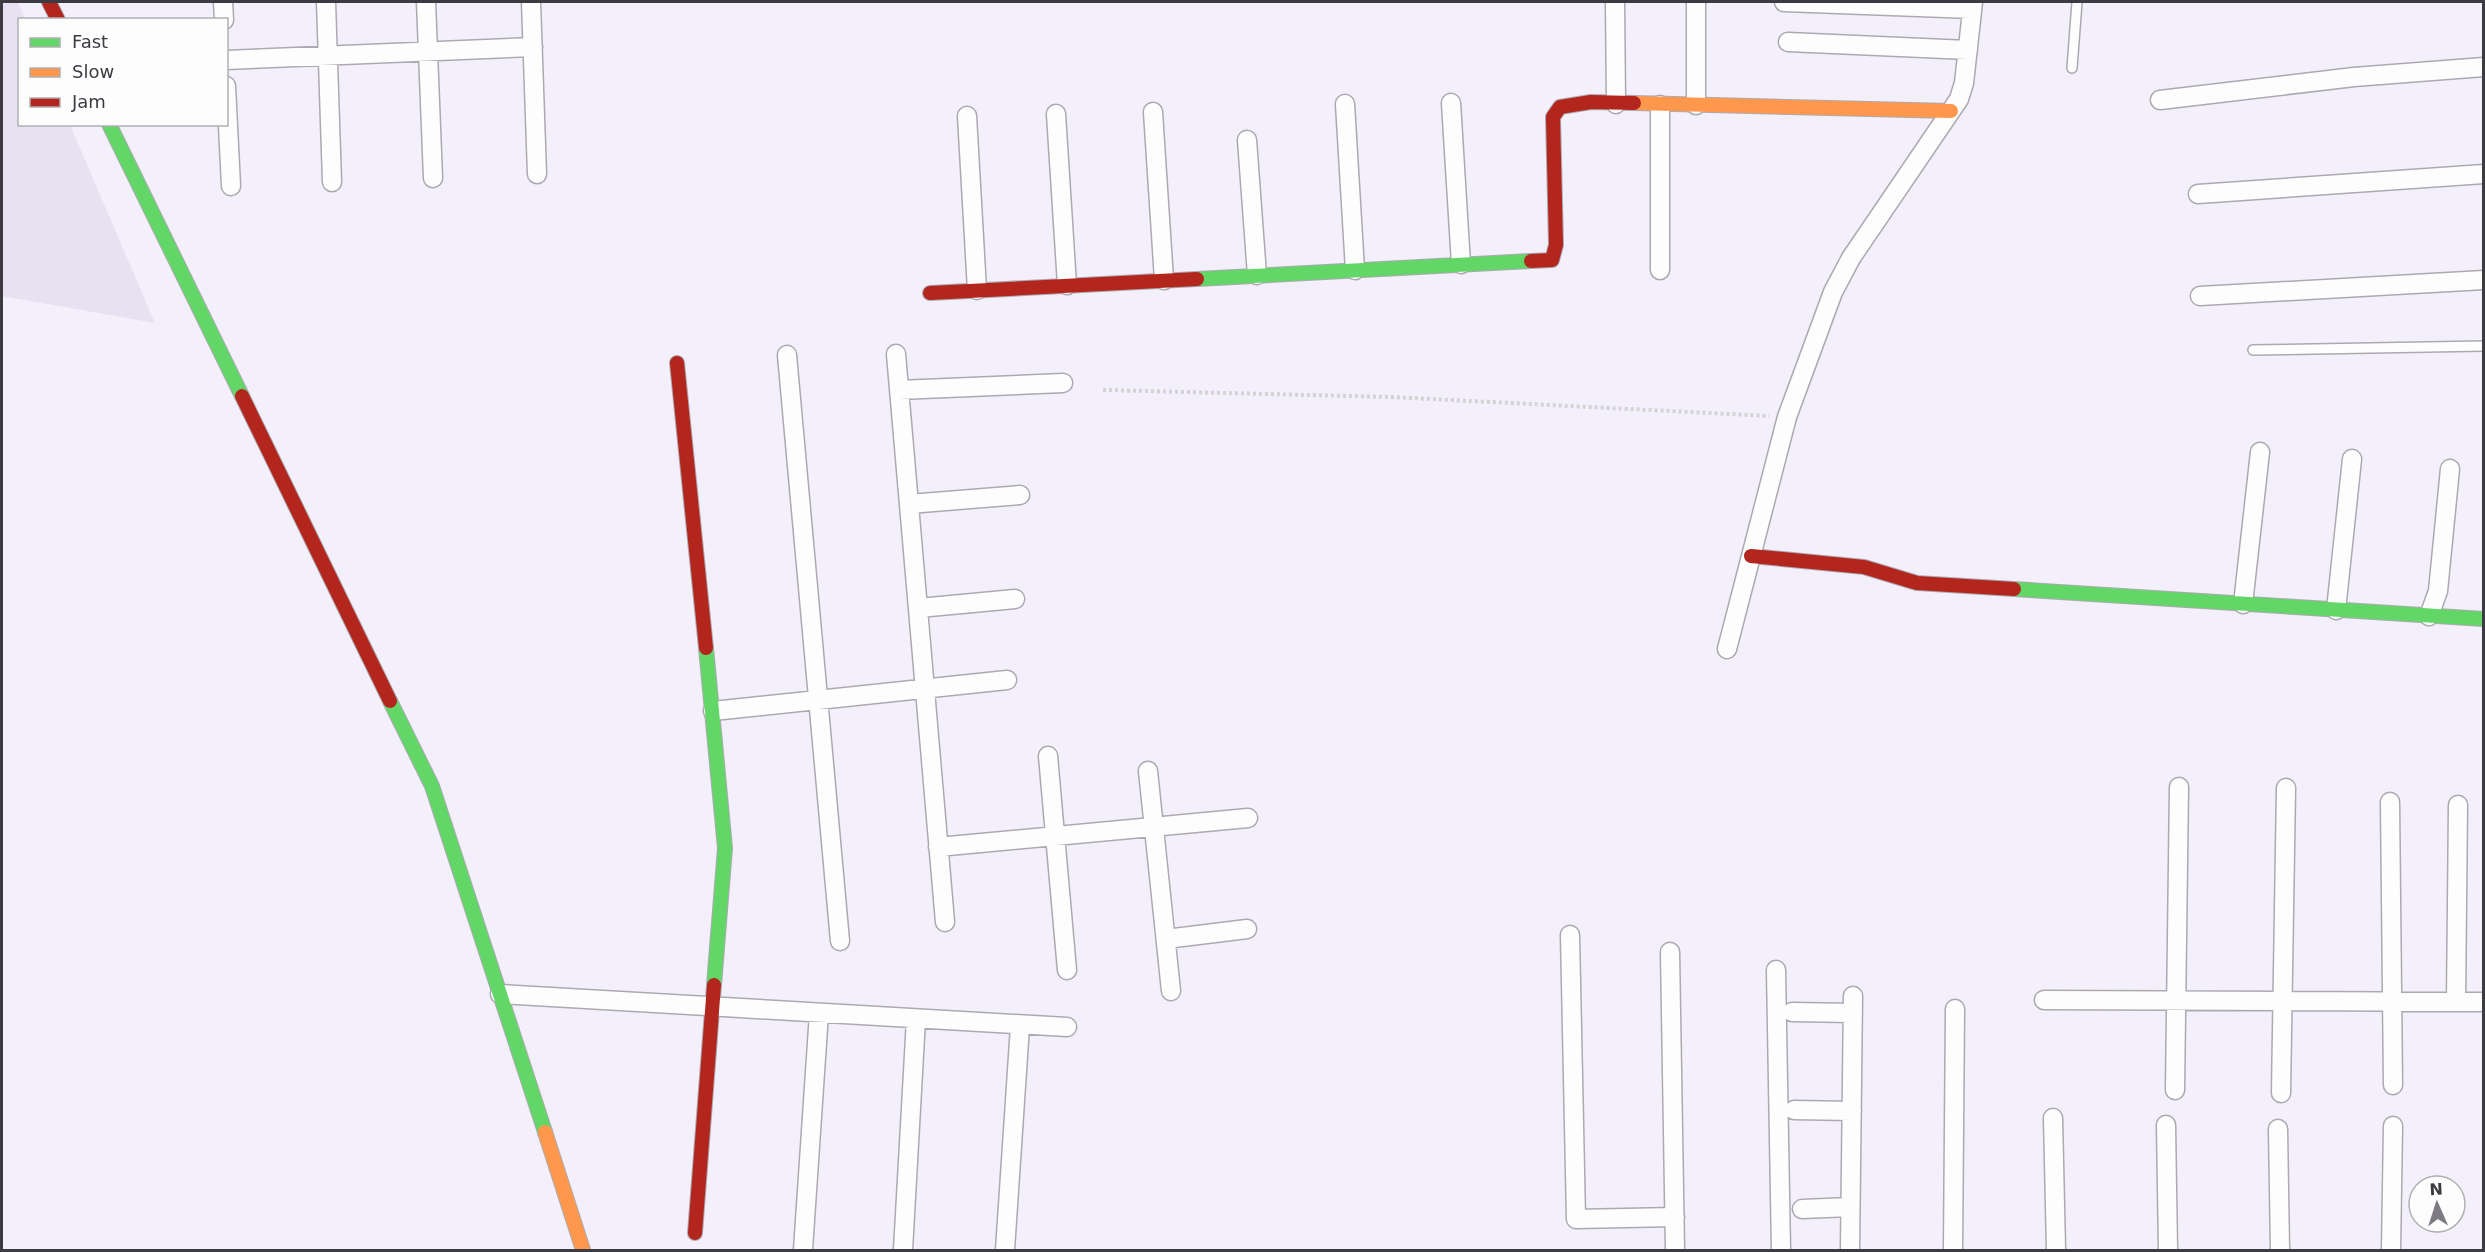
<svg xmlns="http://www.w3.org/2000/svg" width="2485" height="1252" viewBox="0 0 2485 1252" font-family="'DejaVu Sans',sans-serif">
  <style>
    .industrial { fill: #e8e1f1 }
    .lines { fill: none; stroke-linecap: round; stroke-linejoin: round }
    .lane-casing { stroke: #aca9b1; stroke-width: 12 }
    .street-casing { stroke: #aca9b1; stroke-width: 21 }
    .fast-casing { stroke: #aca9b1; stroke-width: 16 }
    .slow-casing { stroke: #aca9b1; stroke-width: 16 }
    .jam-casing { stroke: #aca9b1; stroke-width: 16 }
    .path { stroke: #d3d2d5; stroke-width: 4; stroke-dasharray: 3 3; stroke-linecap: butt }
    .lane { stroke: #fdfdfe; stroke-width: 9 }
    .street { stroke: #fdfdfe; stroke-width: 18 }
    .fast { stroke: #63d668; stroke-width: 14 }
    .slow { stroke: #ff974d; stroke-width: 14 }
    .jam { stroke: #b3261e; stroke-width: 14 }
  </style>
  <rect width="100%" height="100%" fill="#f3f0fb"/>
  <path class="industrial" d="M2,2H18L25,19L20,20V124L70,125L155,323L2,296Z"/>
  <g class="lines">
    <g class="lane-casing">
      <path id="lane" d="M2072,68L2077,2
        M2253,350L2484,346"/>
    </g>
    <g class="street-casing">
      <path id="street" d="M223,2L224,20
        M326,2L332,182
        M426,2L433,178
        M531,2L537,174
        M1615,2L1616,104
        M1784,2L1972,9
        M1788,42L1968,50
        M226,60L533,47
        M226,86L231,186
        M2160,100L2354,77L2484,67
        M1451,103L1461,264
        M1345,104L1355,270
        M1660,105V270
        M1696,105V2
        M1153,112L1164,280
        M1056,114L1067,285
        M967,116L977,290
        M1247,140L1257,275
        M2198,194L2484,174
        M2200,296L2484,280
        M896,354L945,922
        M787,355L840,941
        M899,390L1063,383
        M909,504L1020,495
        M2243,604L2260,452
        M919,608L1015,599
        M2336,610L2352,459
        M2429,616L2438,591L2450,469
        M1727,649L1787,417L1833,292L1851,258L1959,99L1964,83L1973,2
        M713,711L1007,680
        M1048,756L1067,970
        M1148,771L1171,991
        M2390,802L2393,1085
        M938,847L1248,818
        M1570,935L1576,1219L1675,1217
        M1166,939L1247,929
        M1670,952L1675,1250
        M1776,970L1781,1250
        M500,994L1067,1027
        M2044,1000L2484,1002
        M2456,1002L2458,805
        M1792,1012L1853,1013
        M2175,1090L2179,787
        M2281,1093L2286,788
        M1794,1110L1852,1111
        M2053,1118L2056,1250
        M2166,1125L2168,1250
        M2278,1129L2280,1250
        M1802,1209L1850,1207
        M803,1250L819,1013
        M903,1250L916,1019
        M1005,1250L1020,1026
        M1850,1250L1853,996
        M1953,1250L1955,1009
        M2391,1250L2393,1126"/>
    </g>
    <g class="fast-casing">
      <path id="fast" d="M109,124L242,396
        M1197,279L1531,261
        M2014,589L2484,619
        M706,648L725,848L714,985
        M390,701L432,786L545,1132"/>
    </g>
    <g class="slow-casing">
      <path id="slow" d="M1634,103L1951,111
        M545,1132L583,1250"/>
    </g>
    <g class="jam-casing">
      <path id="jam" d="M49,2L58,20
        M1531,261L1552,260L1556,245L1553,117L1560,107L1591,102L1634,103
        M930,293L1197,279
        M677,363L706,648
        M242,396L390,701
        M1751,556L1864,567L1917,583L2014,589
        M695,1233L714,985"/>
    </g>
    <path class="path" d="M1103,390L1391,397L1769,416"/>
    <use href="#lane" class="lane"/>
    <use href="#street" class="street"/>
    <use href="#fast" class="fast"/>
    <use href="#slow" class="slow"/>
    <use href="#jam" class="jam"/>
  </g>
  <rect width="2485" height="1252" fill="none" stroke="#3d3b42" stroke-width="6"/>
  <rect x="18" y="18" width="210" height="108" fill="#fdfdfd" stroke="#b0afb2" stroke-width="1.5"/>
  <rect x="30" y="38" width="30" height="9" fill="#63d668" stroke="#b0afb2" stroke-width="1.5"/>
  <text x="72" y="48" font-size="18" fill="#3d3b42">Fast</text>
  <rect x="30" y="68" width="30" height="9" fill="#ff974d" stroke="#b0afb2" stroke-width="1.5"/>
  <text x="72" y="78" font-size="18" fill="#3d3b42">Slow</text>
  <rect x="30" y="98" width="30" height="9" fill="#b3261e" stroke="#b0afb2" stroke-width="1.5"/>
  <text x="72" y="108" font-size="18" fill="#3d3b42">Jam</text>
  <g transform="translate(2437 1204) rotate(357)"><circle r="28" fill="#fdfdfd" stroke="#b0afb2" stroke-width="1.5"/>
  <path d="M0-4.5L10 22L0 15L-10 22Z" fill="#7d7a83"/>
  <text y="-9" font-size="16" font-weight="bold" text-anchor="middle" fill="#3d3b42">N</text>
  </g>
</svg>
